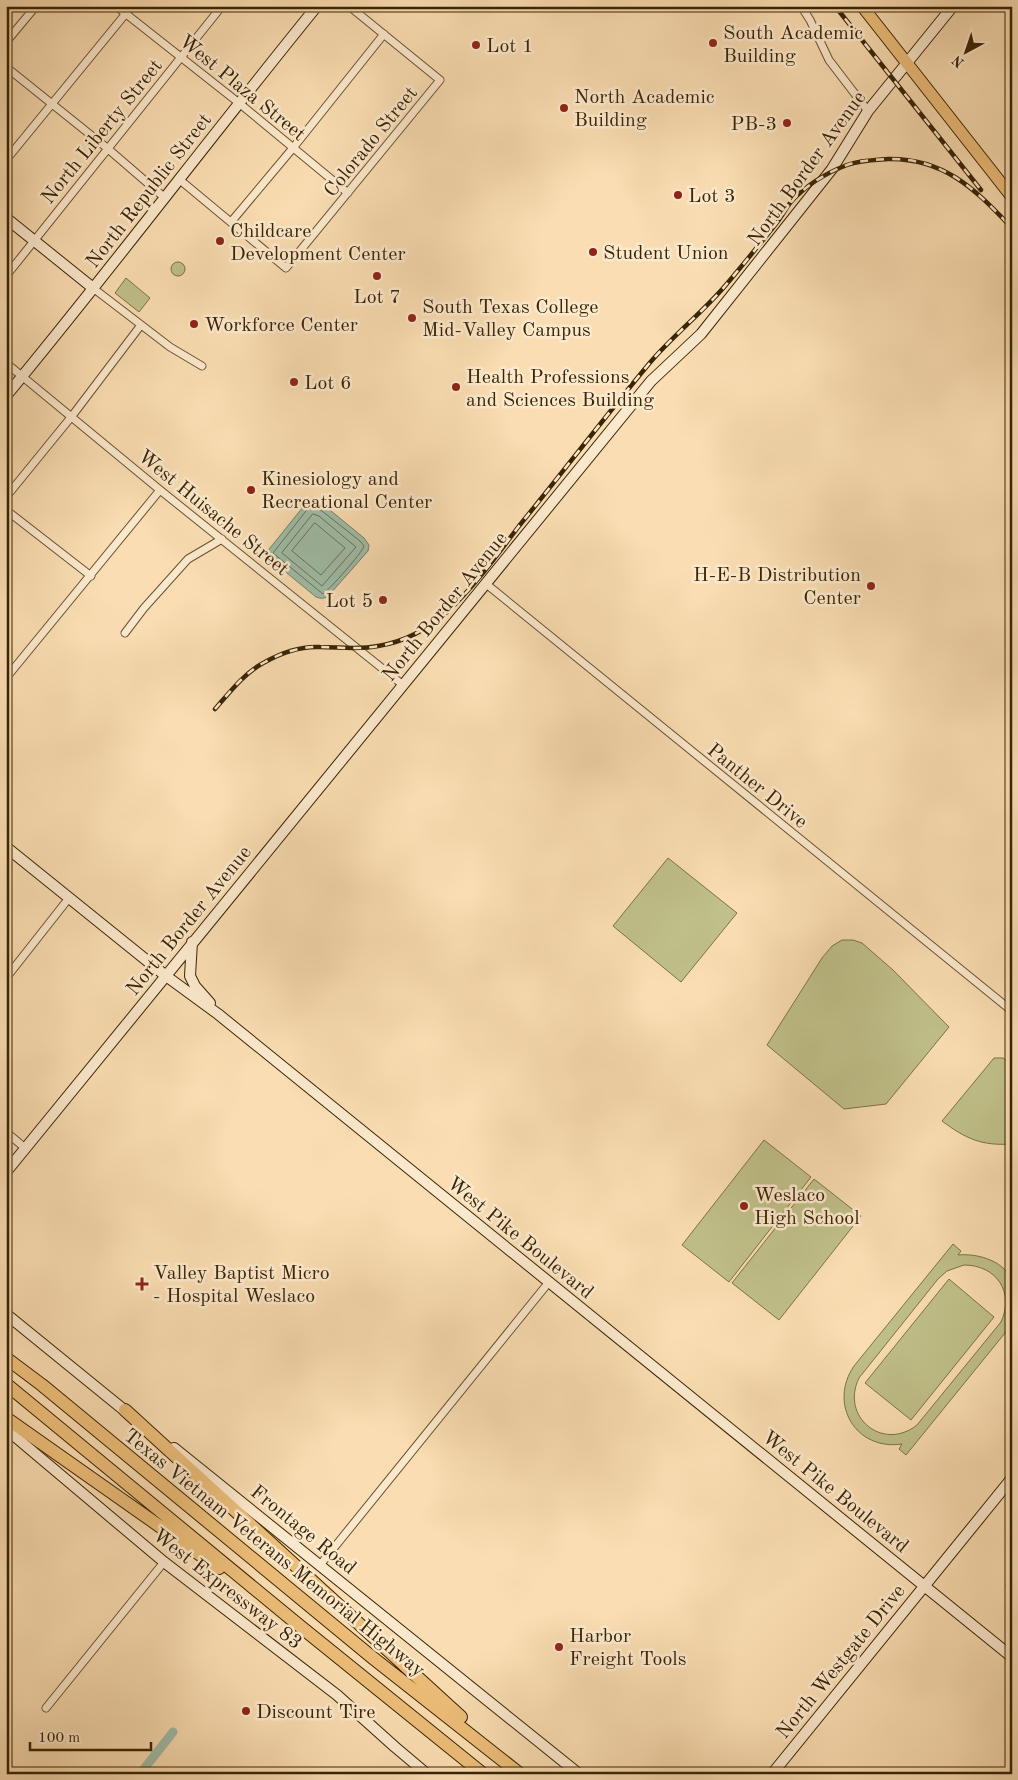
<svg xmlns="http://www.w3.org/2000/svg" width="1018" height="1780" viewBox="0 0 1018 1780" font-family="'Old Standard TT',serif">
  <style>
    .green { fill: #c0c08a; stroke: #7c7246; fill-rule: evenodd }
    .water { fill: #9fbda8; stroke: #768066 }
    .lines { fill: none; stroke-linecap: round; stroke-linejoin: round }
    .shore { stroke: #6c7056; stroke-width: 1 }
    .canal { stroke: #9fbda8; stroke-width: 9 }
    .street-casing { stroke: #69522f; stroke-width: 9 }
    .secondary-casing { stroke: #392403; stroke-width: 12 }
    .primary-casing { stroke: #392403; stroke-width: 13 }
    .highway-casing { stroke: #392403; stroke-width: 14 }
    .street { stroke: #fce9cd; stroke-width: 7 }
    .secondary { stroke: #fce9cd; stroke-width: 10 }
    .primary { stroke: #edbe79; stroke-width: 11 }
    .highway { stroke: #edbe79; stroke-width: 12 }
    .rail-casing { stroke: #392403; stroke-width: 4.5 }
    .rail { stroke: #fce9cd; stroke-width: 2.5; stroke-dasharray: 8; stroke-linecap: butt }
    .poi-dot { fill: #8f2418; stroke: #fce9cd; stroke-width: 2 }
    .labels { text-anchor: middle; stroke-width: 5; stroke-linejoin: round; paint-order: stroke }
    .poi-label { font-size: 20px; fill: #392403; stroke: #fce9cd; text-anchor: start }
    .street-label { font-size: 20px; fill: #392403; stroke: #fce9cd }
  </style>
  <rect width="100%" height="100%" fill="#faddb2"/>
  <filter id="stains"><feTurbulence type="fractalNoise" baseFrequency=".004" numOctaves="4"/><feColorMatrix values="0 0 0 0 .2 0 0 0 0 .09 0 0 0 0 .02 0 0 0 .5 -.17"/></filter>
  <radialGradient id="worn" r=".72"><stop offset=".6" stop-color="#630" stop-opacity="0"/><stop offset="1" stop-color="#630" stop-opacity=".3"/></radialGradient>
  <path class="green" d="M171 269a7 7 0 1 1 14 0a7 7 0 1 1-14 0Z
    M126,278L150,298L139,312L115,293Z
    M668,858L737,913L681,982L613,926Z
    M842,940H853L862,943L893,970L949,1027L886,1104L844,1109L767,1045L822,958L832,946Z
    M994,1058H1003L1012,1065V1144C982,1146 966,1139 942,1121Z
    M764,1140L811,1177L729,1282L682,1245Z
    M814,1179L861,1216L779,1320L732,1283Z
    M953,1244L961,1251L958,1255C977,1253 1008,1261 1012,1284C1013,1290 1012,1297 1012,1303C1012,1316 1013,1322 1005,1333L906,1455L899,1449L902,1444C856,1451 828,1404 854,1366ZM964,1265C996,1265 1015,1292 1001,1322L917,1425C883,1452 840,1417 859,1378L938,1279L947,1271Z
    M949,1279L994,1317L911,1420L865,1383Z"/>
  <path class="water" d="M312,502H316L325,506L364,538L369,545L368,551L330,594C325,599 322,599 316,597L270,559L266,553L303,507Z"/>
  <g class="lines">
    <path class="shore" d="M313,507L322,511L360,541L364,546C362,553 330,589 323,594L273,553L306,511Z
      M313,514L319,516L356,547L322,586L282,553Z
      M315,523L345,548L321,575L292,551Z"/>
    <path class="canal" d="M140,1774L173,1732"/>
    <g class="street-casing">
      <path id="street" d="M116,6L239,103L348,193
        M801,6L810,20L829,60L868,111
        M6,42L36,6
        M6,67L107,148L165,198
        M6,160L132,6
        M180,180L286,268L440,80L349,6
        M231,222L293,148L384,34
        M6,276L222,6
        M93,288L170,347L202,366
        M6,363L160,490L403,685
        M6,497L72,416L141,325
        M6,510L91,576
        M485,583L1012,1011
        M125,633L144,608L188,559L222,539
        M6,678L160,490
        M6,978L69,898
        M6,1132L25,1148
        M320,1565L549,1282
        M1012,1584L1010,1586L1012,1588
        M46,1708L164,1562"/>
    </g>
    <g class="secondary-casing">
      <path id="secondary" d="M6,218L93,288
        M6,396C112,268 212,135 317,6
        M6,847L166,976L218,1014L1012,1657
        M192,942L190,976L195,986L210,1003
        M6,1172L651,381L701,334L832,169L868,111L953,6
        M6,1314L129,1414
        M6,1429L164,1562L337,1695L395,1747L427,1774
        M174,1448L579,1774
        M772,1774L1012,1478"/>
    </g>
    <g class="primary-casing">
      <path id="primary" d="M862,6L1012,197"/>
    </g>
    <g class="highway-casing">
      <path id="highway" d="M6,1358L42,1385L373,1658L520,1774
        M6,1384L301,1627L483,1774
        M125,1410L461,1717
        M6,1418L219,1568"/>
    </g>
    <use href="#street" class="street"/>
    <use href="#secondary" class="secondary"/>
    <use href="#primary" class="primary"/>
    <use href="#highway" class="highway"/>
    <g class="rail-casing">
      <path id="rail" d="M835,6L981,190
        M215,709C230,692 244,673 265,662C281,653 301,646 320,647C339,647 359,650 378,646C404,642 428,629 448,611C475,586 497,555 519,526C562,473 604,418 648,365C671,337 701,314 725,286C742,266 759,245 775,225C781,218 785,210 790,203C805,186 826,173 847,165C861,160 874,160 888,159C943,158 974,188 1009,225"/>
    </g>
    <use href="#rail" class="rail"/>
  </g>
  <g class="poi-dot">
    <circle cx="713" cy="43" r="5"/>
    <circle cx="476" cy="45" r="5"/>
    <circle cx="564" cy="108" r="5"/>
    <circle cx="787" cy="123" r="5"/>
    <circle cx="678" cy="195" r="5"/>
    <circle cx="220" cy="241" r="5"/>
    <circle cx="593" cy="252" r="5"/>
    <circle cx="377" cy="276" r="5"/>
    <circle cx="412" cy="318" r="5"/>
    <circle cx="194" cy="324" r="5"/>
    <circle cx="294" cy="382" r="5"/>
    <circle cx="456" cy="387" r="5"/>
    <circle cx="251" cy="490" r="5"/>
    <circle cx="871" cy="586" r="5"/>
    <circle cx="383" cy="600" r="5"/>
    <circle cx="744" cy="1206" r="5"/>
    <path d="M139.5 1276.5h5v5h5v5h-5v5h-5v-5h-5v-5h5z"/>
    <circle cx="559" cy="1647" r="5"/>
    <circle cx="246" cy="1711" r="5"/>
  </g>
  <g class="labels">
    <g class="poi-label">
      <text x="723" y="39">South Academic<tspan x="723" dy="23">Building</tspan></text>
      <text x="486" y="52">Lot 1</text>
      <text x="574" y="103">North Academic<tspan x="574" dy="23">Building</tspan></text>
      <text x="777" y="130" text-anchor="end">PB-3</text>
      <text x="688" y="202">Lot 3</text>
      <text x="230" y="237">Childcare<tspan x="230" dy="23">Development Center</tspan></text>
      <text x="603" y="259">Student Union</text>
      <text x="377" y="303" text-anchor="middle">Lot 7</text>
      <text x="422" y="313">South Texas College<tspan x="422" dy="23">Mid-Valley Campus</tspan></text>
      <text x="204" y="331">Workforce Center</text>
      <text x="466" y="383">Health Professions<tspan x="466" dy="23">and Sciences Building</tspan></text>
      <text x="304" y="389">Lot 6</text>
      <text x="261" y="485">Kinesiology and<tspan x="261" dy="23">Recreational Center</tspan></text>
      <text x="861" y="581" text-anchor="end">H-E-B Distribution<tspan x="861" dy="23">Center</tspan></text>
      <text x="373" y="607" text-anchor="end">Lot 5</text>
      <text x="754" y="1201">Weslaco<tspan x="754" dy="23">High School</tspan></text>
      <text x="153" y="1279">Valley Baptist Micro<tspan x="153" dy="23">- Hospital Weslaco</tspan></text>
      <text x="569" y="1642">Harbor<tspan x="569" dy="23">Freight Tools</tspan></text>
      <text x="256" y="1718">Discount Tire</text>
    </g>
    <g class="street-label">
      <text transform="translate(243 87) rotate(39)" y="7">West Plaza Street</text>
      <text transform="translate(101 131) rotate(-51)" y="7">North Liberty Street</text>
      <text transform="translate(370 141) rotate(-51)" y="7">Colorado Street</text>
      <text transform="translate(806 168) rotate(-54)" y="7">North Border Avenue</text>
      <text transform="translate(148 190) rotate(-52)" y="7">North Republic Street</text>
      <text transform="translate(214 512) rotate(39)" y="7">West Huisache Street</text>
      <text transform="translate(444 606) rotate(-51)" y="7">North Border Avenue</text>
      <text transform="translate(758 785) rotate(39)" y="7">Panther Drive</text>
      <text transform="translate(188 920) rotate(-51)" y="7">North Border Avenue</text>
      <text transform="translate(521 1237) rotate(39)" y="7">West Pike Boulevard</text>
      <text transform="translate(836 1491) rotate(39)" y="7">West Pike Boulevard</text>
      <text transform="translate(304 1529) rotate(39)" y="7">Frontage Road</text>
      <text transform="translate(275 1552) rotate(39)" y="7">Texas Vietnam Veterans Memorial Highway</text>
      <text transform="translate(228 1588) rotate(38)" y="7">West Expressway 83</text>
      <text transform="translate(840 1661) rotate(-51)" y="7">North Westgate Drive</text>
    </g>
  </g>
  <rect width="1018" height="1780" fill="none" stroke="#faddb2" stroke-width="25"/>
  <rect x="8" y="8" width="1003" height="1765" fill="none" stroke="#392403" stroke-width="2.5"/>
  <rect x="12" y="12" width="993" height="1755" fill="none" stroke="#392403"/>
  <g transform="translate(966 52) rotate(220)" stroke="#fce9cd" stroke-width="4" paint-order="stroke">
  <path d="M0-4L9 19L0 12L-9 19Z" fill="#392403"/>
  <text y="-8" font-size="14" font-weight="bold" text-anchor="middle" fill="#392403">N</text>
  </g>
  <path d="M30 1742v8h121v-8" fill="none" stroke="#392403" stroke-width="2.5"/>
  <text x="38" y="1742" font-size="15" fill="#392403" stroke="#fce9cd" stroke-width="4" paint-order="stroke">100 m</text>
  <rect width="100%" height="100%" filter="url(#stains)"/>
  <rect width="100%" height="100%" fill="url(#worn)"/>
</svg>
